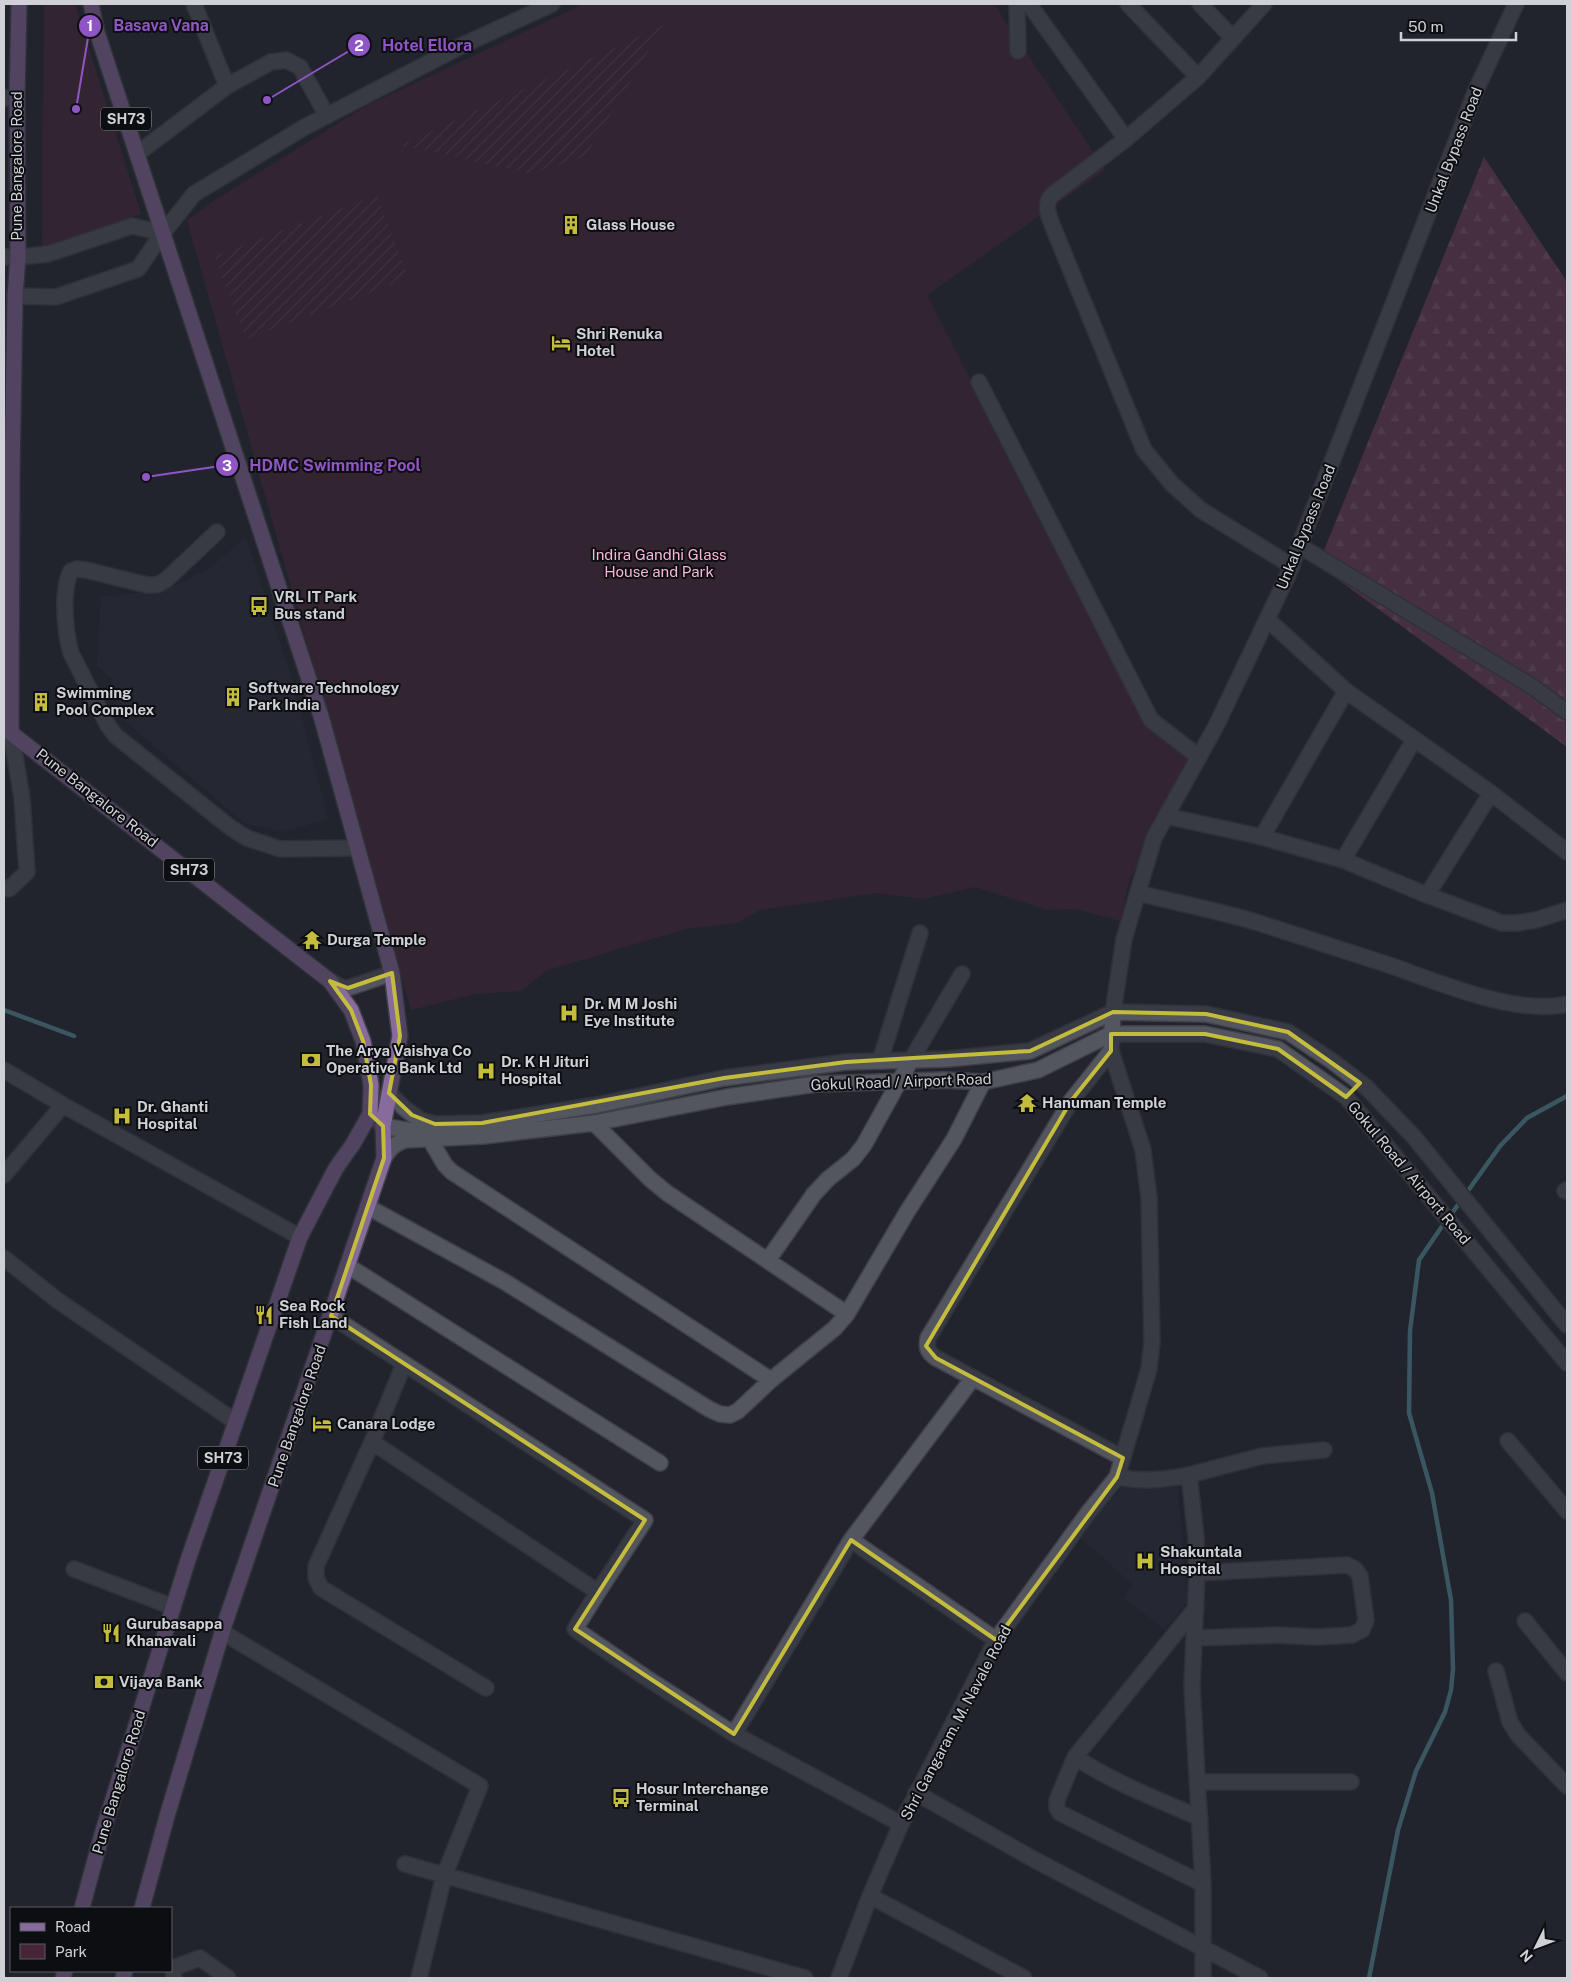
<svg xmlns="http://www.w3.org/2000/svg" width="1571" height="1982" viewBox="0 0 1571 1982" font-family="'Public Sans',sans-serif">
  <style>
    .built { fill: #282a39 }
    .forest { fill: url(#forest-firs) }
    .park { fill: #452537 }
    .garden { fill: url(#garden-furrows) }
    .lines { fill: none; stroke-linecap: round; stroke-linejoin: round }
    .stream { stroke: #5796a0; stroke-width: 4.5 }
    .minor-casing { stroke: #3f4147; stroke-width: 18 }
    .tertiary-casing { stroke: #3f4147; stroke-width: 18 }
    .secondary-casing { stroke: #3f4147; stroke-width: 18 }
    .primary-casing { stroke: #3f4147; stroke-width: 18 }
    .minor { stroke: #53555f; stroke-width: 15 }
    .tertiary { stroke: #53555f; stroke-width: 15 }
    .secondary { stroke: #53555f; stroke-width: 15 }
    .primary { stroke: #876b9d; stroke-width: 15 }
    .marked { fill: none; stroke: #c4bc3d; stroke-width: 4; stroke-linejoin: round }
    .labels { text-anchor: middle; stroke-width: 4; stroke-linejoin: round; paint-order: stroke }
    .shield { fill: #0d0e12; stroke: #96969c; stroke-width: 1 }
    .shield-label { font-size: 14px; font-weight: bold; fill: #d0d1d7 }
    .street-label { font-size: 15px; fill: #d0d1d7; stroke: #0d0e12 }
    .poi-label { font-size: 15px; font-weight: bold; fill: #d0d1d7; stroke: #0d0e12; text-anchor: start }
    .park-label { font-size: 15px; fill: #f8b5d9; stroke: #0d0e12 }
    .leader { fill: none; stroke: #9055c5; stroke-width: 2 }
    .callout-dot { fill: #9055c5; stroke: #0d0e12; stroke-width: 2 }
    .mark-label { font-size: 15px; text-anchor: middle; font-weight: bold; fill: #fff }
    .callout-label { font-size: 16px; text-anchor: middle; font-weight: bold; fill: #9055c5; stroke: #0d0e12; stroke-width: 4; stroke-linejoin: round; paint-order: stroke }
  </style>
  <defs>
    <pattern id="forest-firs" width="22" height="20" patternUnits="userSpaceOnUse" patternTransform="scale(1.25)"><rect width="22" height="20" fill="#713d5a"/><path d="M5 1l3.5 6h-7zM16 11l3.5 6h-7z" fill="#845871"/></pattern>
    <pattern id="garden-furrows" width="10" height="10" patternUnits="userSpaceOnUse" patternTransform="scale(1.25)"><rect width="10" height="10" fill="#452537"/><path d="M-1 1l2-2M0 10L10 0M9 11l2-2" fill="none" stroke="#5f4453"/></pattern>
  </defs>
  <rect width="100%" height="100%" fill="#23242d"/>
  <path class="built" d="M246,538L289,670L328,819L283,832L244,823L117,714L112,679L97,665L101,597L166,590L208,569Z
    M1123,1487H1178L1187,1602L1165,1629L1123,1598L1133,1585L1079,1536Z"/>
  <path class="forest" d="M1484,157L1567,282V747L1318,565Z"/>
  <path class="park" d="M44,4H75L141,214L42,248Z
    M584,4H994L1105,170L927,295L1150,730L1190,755L1128,884L1121,921L1075,909L1048,910L975,887L923,899L876,893L760,910L737,923L685,929L545,971L522,991L475,994L411,1010L187,220L215,200L364,107Z"/>
  <path class="garden" d="M664,25L586,156L530,174L401,145Z
    M377,195L409,278L246,339L214,256Z"/>
  <g class="lines">
    <path class="stream" d="M4,1010L74,1036
      M1450,1216L1500,1146L1527,1118L1567,1096
      M1369,1978L1398,1830L1416,1771L1445,1712L1451,1690L1453,1669L1451,1600L1432,1493L1409,1413L1410,1331L1419,1260L1445,1222"/>
    <g class="minor-casing">
      <path id="minor" d="M194,4L227,86
        M1017,4L1018,51
        M1029,4L1126,139
        M1128,4L1198,77
        M1200,4L1233,38
        M1264,4L1198,77L1126,139L1052,195C1043,205 1049,216 1053,227L1144,450L1172,484L1201,510L1292,566
        M4,98H17
        M137,154L227,86L271,62L286,60L300,67L327,116
        M979,382L1151,720L1199,757
        M217,532L166,580L157,585H147L86,570L77,569L71,571C61,589 65,633 71,653L107,724L116,736L231,828L247,838L280,849L357,848
        M1300,546L1533,687L1567,712
        M1267,619L1346,691L1491,793L1567,852
        M4,730L11,733L22,798L27,872L9,889L4,888
        M1166,816L1262,837L1343,860L1427,895L1502,923H1517L1536,920L1567,910
        M1262,837L1346,691
        M1343,860L1414,740
        M1138,893C1178,903 1220,911 1259,923C1302,937 1346,951 1389,965C1438,982 1516,1016 1567,1004
        M1427,895L1491,793
        M1111,1051L1071,1101L928,1338C926,1349 928,1352 936,1358L1123,1458
        M880,1061L920,933
        M4,1070L63,1105L300,1237
        M594,1123L650,1179L667,1193L847,1314
        M429,1138L445,1165L452,1172L771,1380
        M4,1175L63,1105
        M1565,1191L1567,1190
        M368,1207L505,1282L709,1409L720,1414L730,1415L738,1411L771,1380L835,1328L847,1314L907,1212L954,1139L983,1082
        M4,1258L57,1300L236,1422
        M768,1260L814,1194L828,1179L853,1159L864,1145L911,1060L962,974
        M348,1266L660,1463
        M331,1316L645,1520L598,1592
        M404,1364L372,1442L598,1592L575,1629L645,1677L734,1734L901,1824
        M1508,1441L1567,1511
        M372,1442L316,1566V1578L321,1588L486,1688
        M1189,1475L1262,1456L1324,1450
        M1117,1477C1142,1482 1164,1480 1189,1475L1196,1537L1197,1573L1192,1686L1203,1884V1978
        M851,1540L996,1640
        M74,1569L173,1607
        M1525,1621L1567,1673
        M222,1632L480,1786L444,1876L419,1978
        M1195,1638L1276,1635L1317,1637L1352,1635L1362,1630L1366,1620L1360,1576L1355,1569L1347,1565L1197,1573
        M1496,1671L1510,1722L1518,1735L1567,1786
        M734,1734L851,1540L973,1378
        M1075,1757L1196,1608
        M1198,1782H1351
        M916,1793L1035,1860L1260,1978
        M1200,1818C1157,1799 1114,1783 1075,1757L1057,1800V1808L1060,1813L1203,1884
        M405,1864L805,1978
        M870,1896L1024,1978
        M174,1978L173,1968L200,1958L228,1978"/>
    </g>
    <g class="tertiary-casing">
      <path id="tertiary" d="M4,257H18
        M15,296L56,297L138,269L163,233"/>
    </g>
    <g class="secondary-casing">
      <path id="secondary" d="M18,257L48,254L132,226L163,233L194,194L303,128L463,45L552,4
        M330,981L343,988H348L392,973
        M389,1093L403,1107L420,1120L435,1124L482,1123L597,1105L724,1078L846,1062L947,1059L1030,1051L1113,1012L1206,1014L1288,1032L1332,1061L1366,1087L1414,1137L1567,1325
        M375,1119L383,1126L423,1133
        M384,1158C389,1149 394,1144 405,1140L483,1136L594,1123L727,1097L816,1084L944,1080L983,1082L1038,1070L1111,1034H1205L1278,1049L1346,1097L1567,1363
        M839,1978L870,1896L901,1824L996,1640L1088,1513L1117,1477L1149,1369L1152,1342L1149,1198L1143,1150L1111,1051L1113,1012L1124,939L1154,838L1216,726L1288,575L1476,90L1516,4"/>
    </g>
    <g class="primary-casing">
      <path id="primary" d="M19,4L17,98L18,257L15,296L12,476L11,733L330,981L351,1010L363,1041L371,1085L370,1114L353,1144L336,1168L300,1237L189,1557L102,1834L82,1908
        M91,4L97,32L321,716L392,973L400,1036L383,1126L384,1158L225,1623L167,1816L142,1908
        M63,1978L65,1971
        M123,1978L125,1971"/>
    </g>
    <use href="#minor" class="minor"/>
    <use href="#tertiary" class="tertiary"/>
    <use href="#secondary" class="secondary"/>
    <use href="#primary" class="primary"/>
  </g>
  <path d="M0 0H1571V1982H0ZM392,973L400,1036L389,1093L412,1115L435,1124L482,1123L724,1078L846,1062L1030,1051L1113,1012L1206,1014L1288,1032L1360,1083L1346,1097L1278,1049L1205,1034H1111V1051L1071,1101L926,1346L936,1358L1123,1458L1117,1477L996,1640L851,1540L734,1734L575,1629L645,1520L331,1316L384,1158L383,1126L370,1114L371,1085L363,1041L351,1010L330,981L348,988Z" fill="#23242d" fill-opacity=".55" fill-rule="evenodd"/>
  <path class="marked" d="M392,973L400,1036L389,1093L412,1115L435,1124L482,1123L724,1078L846,1062L1030,1051L1113,1012L1206,1014L1288,1032L1360,1083L1346,1097L1278,1049L1205,1034H1111V1051L1071,1101L926,1346L936,1358L1123,1458L1117,1477L996,1640L851,1540L734,1734L575,1629L645,1520L331,1316L384,1158L383,1126L370,1114L371,1085L363,1041L351,1010L330,981L348,988Z"/>
  <defs>
    <g id="building-bare" transform="scale(1.5)"><path d="M-4-6H4V6H1V3H-1V6H-4ZM-2.5-4.3h1.7v1.8h-1.7ZM.8-4.3h1.7v1.8H.8ZM-2.5-1h1.7V.8h-1.7ZM.8-1h1.7V.8H.8Z" fill="#c4bc3d" stroke="#0d0e12" stroke-width="2.5" paint-order="stroke"/></g>
    <g id="hotel-bare" transform="scale(1.5)"><path d="M-6-4.5h1.5V1H6V5H4.5V3h-9V5H-6ZM-4 0a1.8 1.8 0 1 1 3.6 0ZM.5 0V-2.5h3Q6-2.5 6 0Z" fill="#c4bc3d" stroke="#0d0e12" stroke-width="2.5" paint-order="stroke"/></g>
    <g id="bus-bare" transform="scale(1.5)"><path d="M-5-6H5V4H4V6H2V4H-2V6H-4V4H-5ZM-3.5-4V0h7V-4ZM-3.5 1.2v1.5H-2V1.2ZM2 1.2v1.5H3.5V1.2Z" fill="#c4bc3d" stroke="#0d0e12" stroke-width="2.5" paint-order="stroke"/></g>
    <g id="temple-bare" transform="scale(1.5)"><path d="M0-6L5-2H3V0L6.5 2.5H4V6H1.5V3h-3V6H-4V2.5H-6.5L-3 0V-2H-5Z" fill="#c4bc3d" stroke="#0d0e12" stroke-width="2.5" paint-order="stroke"/></g>
    <g id="hospital-bare" transform="scale(1.5)"><path d="M-5-5h3v3.5h4V-5h3V5h-3V1.5h-4V5h-3Z" fill="#c4bc3d" stroke="#0d0e12" stroke-width="2.5" paint-order="stroke"/></g>
    <g id="bank-bare" transform="scale(1.5)"><path d="M-6-4H6V4H-6ZM0-2.3a2.3 2.3 0 1 0 0 4.6a2.3 2.3 0 1 0 0-4.6Z" fill="#c4bc3d" stroke="#0d0e12" stroke-width="2.5" paint-order="stroke"/></g>
    <g id="restaurant-bare" transform="scale(1.5)"><path d="M-5-6h1v4h1v-4h1v4h1v-4h1v5L-1.5 .5V6h-2V.5L-5-1ZM5-6V6H3V1.5H1.5Q1.5-4 5-6Z" fill="#c4bc3d" stroke="#0d0e12" stroke-width="2.5" paint-order="stroke"/></g>
  </defs>
  <g fill-rule="evenodd">
    <use href="#building-bare" x="571" y="225"/>
    <use href="#hotel-bare" x="561" y="343"/>
    <use href="#bus-bare" x="259" y="606"/>
    <use href="#building-bare" x="233" y="697"/>
    <use href="#building-bare" x="41" y="702"/>
    <use href="#temple-bare" x="312" y="940"/>
    <use href="#hospital-bare" x="569" y="1013"/>
    <use href="#bank-bare" x="311" y="1060"/>
    <use href="#hospital-bare" x="486" y="1071"/>
    <use href="#temple-bare" x="1027" y="1103"/>
    <use href="#hospital-bare" x="122" y="1116"/>
    <use href="#restaurant-bare" x="264" y="1315"/>
    <use href="#hotel-bare" x="322" y="1424"/>
    <use href="#hospital-bare" x="1145" y="1561"/>
    <use href="#restaurant-bare" x="111" y="1633"/>
    <use href="#bank-bare" x="104" y="1682"/>
    <use href="#bus-bare" x="621" y="1798"/>
  </g>
  <g class="labels">
    <g class="shield">
      <rect x="101" y="107.5" width="50" height="23" rx="4"/>
      <rect x="164" y="858.5" width="50" height="23" rx="4"/>
      <rect x="198" y="1446.5" width="50" height="23" rx="4"/>
    </g>
    <g class="shield-label">
      <text x="126" y="124">SH73</text>
      <text x="189" y="875">SH73</text>
      <text x="223" y="1463">SH73</text>
    </g>
    <g class="street-label">
      <text transform="translate(1454 150) rotate(-69)" y="5">Unkal Bypass Road</text>
      <text transform="translate(17 166) rotate(-90)" y="5">Pune Bangalore Road</text>
      <text transform="translate(1306 527) rotate(-68)" y="5">Unkal Bypass Road</text>
      <text transform="translate(97 798) rotate(38)" y="5">Pune Bangalore Road</text>
      <text transform="translate(901 1082) rotate(-2)" y="5">Gokul Road / Airport Road</text>
      <text transform="translate(1409 1173) rotate(50)" y="5">Gokul Road / Airport Road</text>
      <text transform="translate(297 1416) rotate(-71)" y="5">Pune Bangalore Road</text>
      <text transform="translate(956 1723) rotate(-62)" y="5">Shri Gangaram. M. Navale Road</text>
      <text transform="translate(119 1782) rotate(-73)" y="5">Pune Bangalore Road</text>
    </g>
    <g class="poi-label">
      <text x="586" y="230">Glass House</text>
      <text x="576" y="339">Shri Renuka<tspan x="576" dy="17">Hotel</tspan></text>
      <text x="274" y="602">VRL IT Park<tspan x="274" dy="17">Bus stand</tspan></text>
      <text x="248" y="693">Software Technology<tspan x="248" dy="17">Park India</tspan></text>
      <text x="56" y="698">Swimming<tspan x="56" dy="17">Pool Complex</tspan></text>
      <text x="327" y="945">Durga Temple</text>
      <text x="584" y="1009">Dr. M M Joshi<tspan x="584" dy="17">Eye Institute</tspan></text>
      <text x="326" y="1056">The Arya Vaishya Co<tspan x="326" dy="17">Operative Bank Ltd</tspan></text>
      <text x="501" y="1067">Dr. K H Jituri<tspan x="501" dy="17">Hospital</tspan></text>
      <text x="1042" y="1108">Hanuman Temple</text>
      <text x="137" y="1112">Dr. Ghanti<tspan x="137" dy="17">Hospital</tspan></text>
      <text x="279" y="1311">Sea Rock<tspan x="279" dy="17">Fish Land</tspan></text>
      <text x="337" y="1429">Canara Lodge</text>
      <text x="1160" y="1557">Shakuntala<tspan x="1160" dy="17">Hospital</tspan></text>
      <text x="126" y="1629">Gurubasappa<tspan x="126" dy="17">Khanavali</tspan></text>
      <text x="119" y="1687">Vijaya Bank</text>
      <text x="636" y="1794">Hosur Interchange<tspan x="636" dy="17">Terminal</tspan></text>
    </g>
    <g class="park-label">
      <text x="659" y="560">Indira Gandhi Glass<tspan x="659" dy="17">House and Park</tspan></text>
    </g>
  </g>
  <path class="leader" d="M76 109L90 26M267 100L359 45M146 477L227 465"/>
  <g class="callout-dot">
    <circle cx="76" cy="109" r="5"/>
    <circle cx="267" cy="100" r="5"/>
    <circle cx="146" cy="477" r="5"/>
    <circle cx="90" cy="26" r="12"/>
    <circle cx="359" cy="45" r="12"/>
    <circle cx="227" cy="465" r="12"/>
  </g>
  <g class="mark-label">
    <text x="90" y="31">1</text>
    <text x="359" y="51">2</text>
    <text x="227" y="471">3</text>
  </g>
  <g class="callout-label">
    <text x="161" y="31">Basava Vana</text>
    <text x="427" y="51">Hotel Ellora</text>
    <text x="335" y="471">HDMC Swimming Pool</text>
  </g>
  <rect width="1571" height="1982" fill="none" stroke="#d0d1d7" stroke-width="10"/>
  <rect x="10" y="1907" width="162" height="65" fill="#0d0e12" stroke="#5b5c61"/>
  <rect x="20" y="1923" width="25" height="8" fill="#876b9d" stroke="#5b5c61"/>
  <text x="55" y="1932" font-size="15" fill="#d0d1d7">Road</text>
  <rect x="20" y="1944" width="25" height="15" fill="#452537" stroke="#5b5c61"/>
  <text x="55" y="1957" font-size="15" fill="#d0d1d7">Park</text>
  <g transform="translate(1536 1947) rotate(228)" stroke="#0d0e12" stroke-width="4" paint-order="stroke">
  <path d="M0-4L9 19L0 12L-9 19Z" fill="#d0d1d7"/>
  <text y="-8" font-size="14" font-weight="bold" text-anchor="middle" fill="#d0d1d7">N</text>
  </g>
  <path d="M1401 32v8h115v-8" fill="none" stroke="#d0d1d7" stroke-width="2.5"/>
  <text x="1408" y="32" font-size="15" fill="#d0d1d7" stroke="#0d0e12" stroke-width="4" paint-order="stroke">50 m</text>
</svg>
